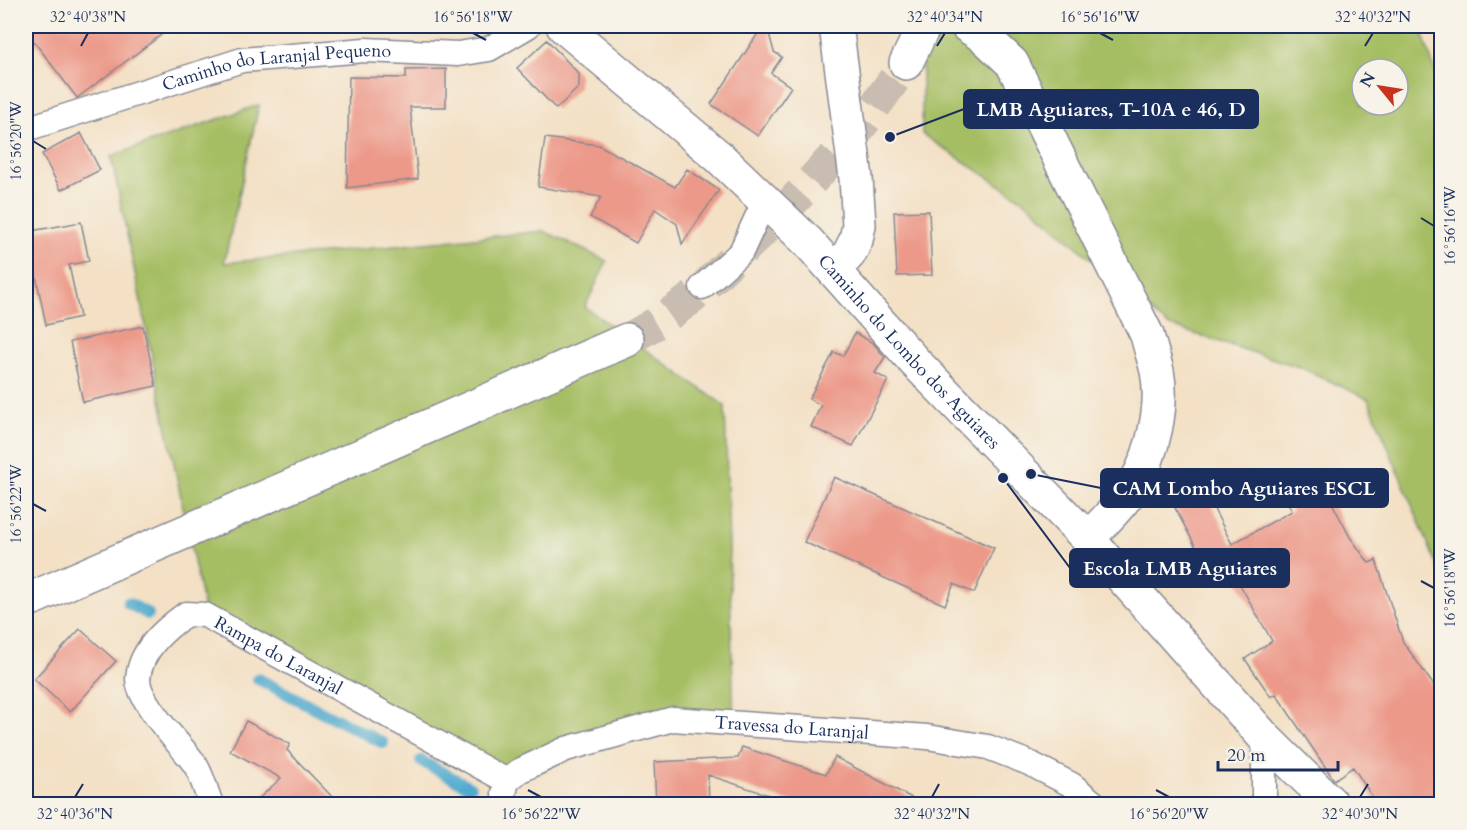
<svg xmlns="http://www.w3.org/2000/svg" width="1467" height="830" font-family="Cardo,serif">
	<rect width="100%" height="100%" fill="#f7f3e8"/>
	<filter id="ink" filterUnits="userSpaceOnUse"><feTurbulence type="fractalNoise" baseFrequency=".0167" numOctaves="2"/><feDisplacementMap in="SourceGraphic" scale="12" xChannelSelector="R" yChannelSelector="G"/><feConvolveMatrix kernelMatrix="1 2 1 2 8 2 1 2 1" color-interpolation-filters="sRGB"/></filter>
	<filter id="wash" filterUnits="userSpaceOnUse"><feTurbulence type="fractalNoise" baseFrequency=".008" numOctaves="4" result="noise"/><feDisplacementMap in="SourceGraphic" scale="24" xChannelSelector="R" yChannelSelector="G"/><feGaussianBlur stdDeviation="1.35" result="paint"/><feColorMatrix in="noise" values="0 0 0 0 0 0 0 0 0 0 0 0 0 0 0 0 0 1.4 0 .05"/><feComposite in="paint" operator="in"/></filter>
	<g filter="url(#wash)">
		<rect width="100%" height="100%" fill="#f3e0c5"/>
		<path fill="#a6be63" stroke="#607660" stroke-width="1.5" fill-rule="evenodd" d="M 922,26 L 1420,26 L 1439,83 L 1442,85 L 1441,575 L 1368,399 L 1302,368 L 1167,325 L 1023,200 L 922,134 ZM 1362,69 L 1398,69 L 1398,105 L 1362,105 Z
			M 259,105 L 224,263 L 544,231 L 607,261 L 585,307 L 725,406 L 734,725 L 673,719 L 507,781 L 205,615 L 111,156 Z"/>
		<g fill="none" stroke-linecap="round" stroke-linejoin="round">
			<path stroke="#51aace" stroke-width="12" d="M 128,603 L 148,614
				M 258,679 L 383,743
				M 421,761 L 470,787"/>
		</g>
		<g id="blocks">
			<path fill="#ec9989" d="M 26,26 L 173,26 L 77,98 L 26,31 Z
				M 763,26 L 767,26 L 774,52 L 782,57 L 771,73 L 791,87 L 758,136 L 711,104 Z
				M 547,40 L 579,74 L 579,87 L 556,109 L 517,68 Z
				M 446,69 L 446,107 L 410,107 L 418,179 L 347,188 L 349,77 L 406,78 L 406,70 Z
				M 81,133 L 100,170 L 61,190 L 42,154 Z
				M 545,138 L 599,145 L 675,187 L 687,169 L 719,190 L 682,244 L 677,224 L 655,209 L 636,243 L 590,217 L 601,197 L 538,187 Z
				M 929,211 L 932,275 L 897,276 L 894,212 Z
				M 81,222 L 89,261 L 69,265 L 80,317 L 46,325 L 35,271 L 30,272 L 26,246 L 26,232 Z
				M 143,326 L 156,386 L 83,402 L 70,342 Z
				M 855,333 L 873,343 L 885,357 L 875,373 L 888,380 L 853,446 L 811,427 L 821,405 L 809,399 L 834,352 L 843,356 Z
				M 834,477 L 994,548 L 974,593 L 954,584 L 945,605 L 804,542 Z
				M 1321,482 L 1350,537 L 1369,563 L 1376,560 L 1403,642 L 1442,697 L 1442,804 L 1377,804 L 1353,767 L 1334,780 L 1276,694 L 1271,697 L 1245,659 L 1272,641 L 1231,569 L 1213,579 L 1175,508 L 1205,492 L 1232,544 L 1292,511 L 1287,501 Z
				M 80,629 L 116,661 L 70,712 L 34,679 Z
				M 246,721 L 290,744 L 287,750 L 339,804 L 253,804 L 281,778 L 230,751 Z
				M 742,747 L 826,774 L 835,757 L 923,804 L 796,804 L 708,775 L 709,804 L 656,804 L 654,762 L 738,758 Z"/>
		</g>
	</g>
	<g filter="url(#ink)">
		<use href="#blocks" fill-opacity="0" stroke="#878892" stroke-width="1.5"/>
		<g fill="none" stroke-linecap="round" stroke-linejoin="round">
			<path stroke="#c8bdb0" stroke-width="33" stroke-dasharray="33 16" stroke-linecap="butt" d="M 627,340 L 658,322 L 692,298 L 785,210 L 858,130 L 906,63"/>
			<g stroke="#878892" stroke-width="27">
				<g id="lane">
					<path id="s1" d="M 26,129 L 242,60 L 365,50 L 458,54 L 489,49 L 528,26"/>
					<path d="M 702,287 L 741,252 L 765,200"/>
					<path d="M 1264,737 L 1264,804"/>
					<path id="s2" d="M 211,804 C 206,792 203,778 196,766 C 189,755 178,744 170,734 C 160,722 138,695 138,679 C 140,650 165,629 186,614 L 205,615 L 507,781"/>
					<path id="s3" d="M 505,804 L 504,793 L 507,781 L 519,771 L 566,749 L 673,719 L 927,737 L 988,747 L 1029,763 L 1072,785 L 1095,804"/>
				</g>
			</g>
			<g stroke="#878892" stroke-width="36">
				<g id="street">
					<path id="s4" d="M 563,26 L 719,157 L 808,242 L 915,362 L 1088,539 L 1264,737 L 1332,804"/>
					<path d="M 834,270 L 849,254 L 856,240 L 859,225 L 856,178 L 836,26"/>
				</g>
			</g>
			<g stroke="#878892" stroke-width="36">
				<path id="secondary" d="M 967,26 L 984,37 L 1012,63 L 1147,335 C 1150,347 1154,359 1157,371 C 1164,406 1153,452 1136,482 C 1124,503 1104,521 1088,539
					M 906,63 L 924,26
					M 26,601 L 627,340"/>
			</g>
			<use href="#lane" stroke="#fff" stroke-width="24"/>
			<use href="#street" stroke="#fff" stroke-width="33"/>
			<use href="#secondary" stroke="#fff" stroke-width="33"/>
		</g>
	</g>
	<path fill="none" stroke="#1b2f5e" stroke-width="2" d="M 473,33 L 486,40M 1100,33 L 1113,40M 81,46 L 88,33M 937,46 L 945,33M 1365,46 L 1373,33M 33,141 L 46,149M 1421,218 L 1434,226M 33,504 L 46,511M 1421,581 L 1434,588M 528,790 L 541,797M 1156,790 L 1169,797M 75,797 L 83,784M 932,797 L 939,784M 1360,797 L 1368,784"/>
	<g text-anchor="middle" stroke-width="5" stroke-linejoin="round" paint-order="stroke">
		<g font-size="18" fill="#1b2f5e" stroke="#f7f3e8">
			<text dy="6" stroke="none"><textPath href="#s1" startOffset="260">Caminho do Laranjal Pequeno</textPath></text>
			<text dy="6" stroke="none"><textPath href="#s4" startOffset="476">Caminho do Lombo dos Aguiares</textPath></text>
			<text dy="6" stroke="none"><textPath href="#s2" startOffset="333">Rampa do Laranjal</textPath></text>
			<text dy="6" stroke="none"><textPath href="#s3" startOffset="321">Travessa do Laranjal</textPath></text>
		</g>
	</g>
	<path fill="none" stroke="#1b2f5e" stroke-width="2" d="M890 137L964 109M1031 474L1101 488M1003 478L1070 568"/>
	<g fill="#1b2f5e" stroke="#f7f3e8" stroke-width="2">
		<circle cx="890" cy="137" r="6"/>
		<circle cx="1031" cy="474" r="6"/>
		<circle cx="1003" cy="478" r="6"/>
	</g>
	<g fill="#1b2f5e" stroke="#1b2f5e" stroke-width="2">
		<rect x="964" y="90" width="294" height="38" rx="6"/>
		<rect x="1101" y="469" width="287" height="38" rx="6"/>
		<rect x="1070" y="549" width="219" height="38" rx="6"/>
	</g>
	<g font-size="20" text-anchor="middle" font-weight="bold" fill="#fff">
		<text x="1111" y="116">LMB Aguiares, T-10A e 46, D</text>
		<text x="1244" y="495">CAM Lombo Aguiares ESCL</text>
		<text x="1180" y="575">Escola LMB Aguiares</text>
	</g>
	<rect width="1467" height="830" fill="none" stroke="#f7f3e8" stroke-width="66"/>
	<g transform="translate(1380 87) rotate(300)"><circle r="28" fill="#f7f3e8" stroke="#9fa5b1" stroke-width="1.5"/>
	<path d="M0-4.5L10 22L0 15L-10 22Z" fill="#c8321e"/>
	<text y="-9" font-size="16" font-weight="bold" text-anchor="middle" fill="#1b2f5e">N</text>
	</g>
	<path d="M1218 761v9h120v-9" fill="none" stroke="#1b2f5e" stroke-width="3"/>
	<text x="1227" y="761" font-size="18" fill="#1b2f5e" stroke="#f7f3e8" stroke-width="4.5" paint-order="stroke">20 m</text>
	<rect x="33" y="33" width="1401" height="764" fill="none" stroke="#1b2f5e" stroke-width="2"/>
	<g font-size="15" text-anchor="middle" fill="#1b2f5e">
		<text x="88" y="22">32°40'38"N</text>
		<text x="473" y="22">16°56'18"W</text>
		<text x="945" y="22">32°40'34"N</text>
		<text x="1100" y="22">16°56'16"W</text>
		<text x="1373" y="22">32°40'32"N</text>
		<text transform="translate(16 141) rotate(-90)" y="5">16°56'20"W</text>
		<text transform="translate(1450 226) rotate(-90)" y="5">16°56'16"W</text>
		<text transform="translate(16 504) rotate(-90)" y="5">16°56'22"W</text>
		<text transform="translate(1450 588) rotate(-90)" y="5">16°56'18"W</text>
		<text x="75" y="819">32°40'36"N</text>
		<text x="541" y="819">16°56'22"W</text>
		<text x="932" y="819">32°40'32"N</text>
		<text x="1169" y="819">16°56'20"W</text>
		<text x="1360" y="819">32°40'30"N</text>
	</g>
</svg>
